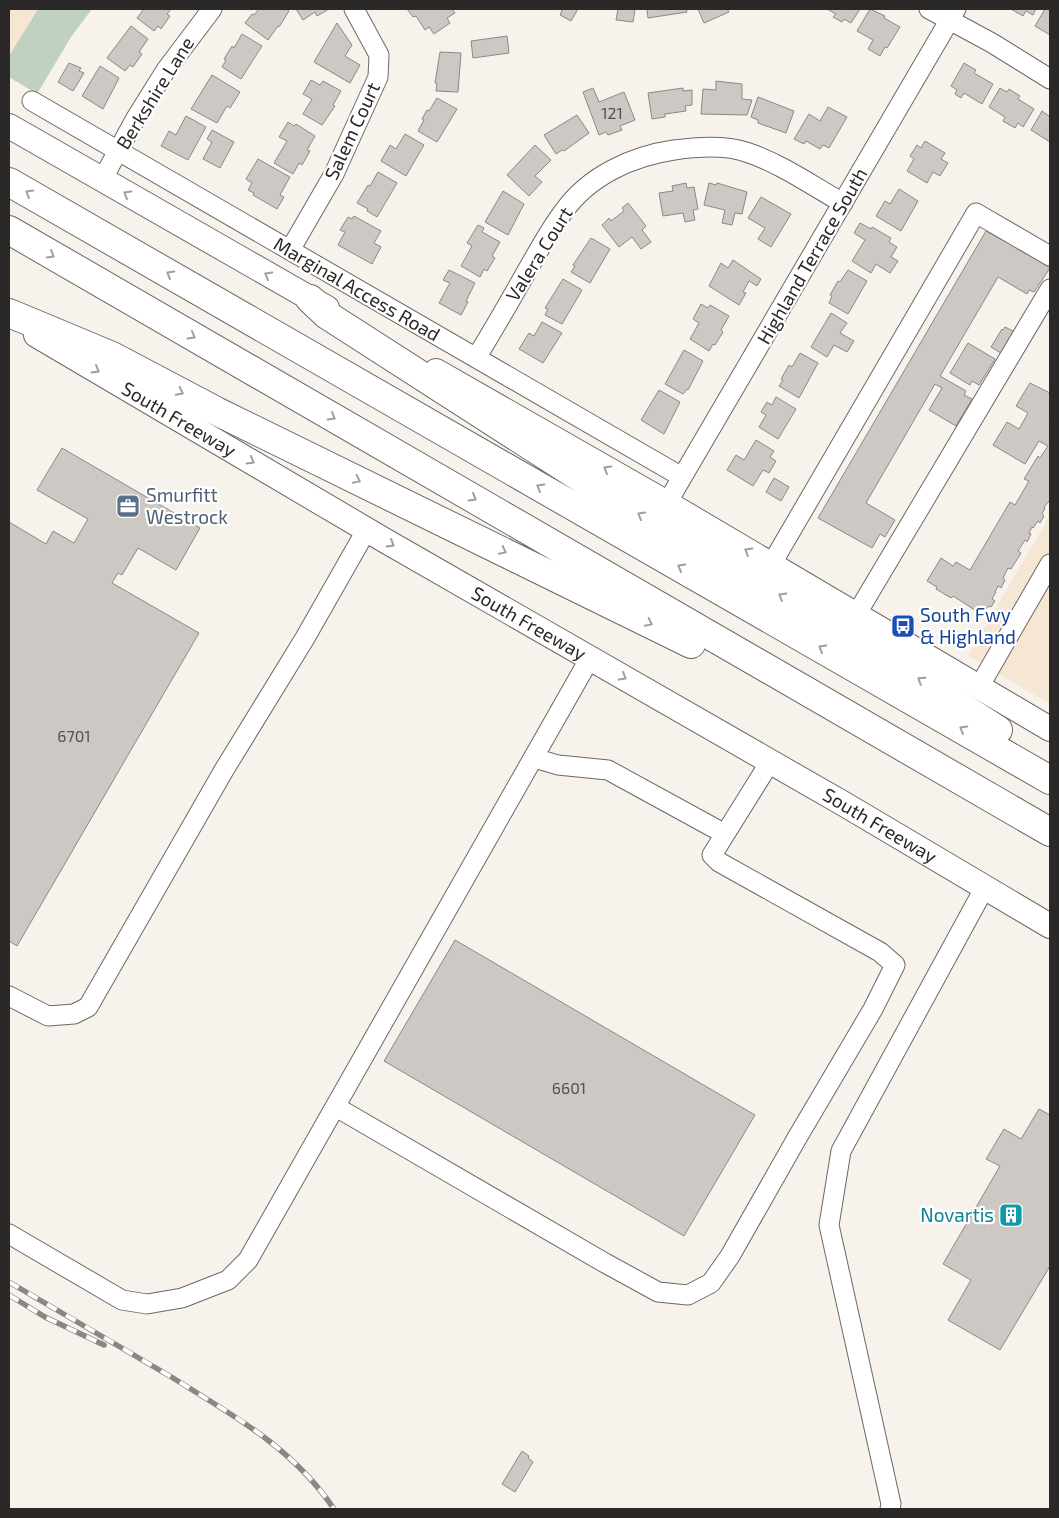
<svg xmlns="http://www.w3.org/2000/svg" width="1059" height="1518" font-family="'Exo 2',sans-serif">
	<rect width="100%" height="100%" fill="#f8f2ed"/>
	<path fill="#f5e7d4" d="M 9,9 L 38,9 L 9,56 Z
		M 1050,515 L 1050,704 L 968,656 Z"/>
	<path fill="#c0d1c2" d="M 38,9 L 92,9 L 71,37 L 37,94 L 9,77 L 9,56 Z"/>
	<path fill="#cec8c4" stroke="#8e8784" d="M 144,9 L 171,9 L 167,14 L 170,16 L 161,29 L 158,26 L 154,31 L 137,18 Z
		M 259,9 L 286,9 L 289,11 L 279,27 L 278,26 L 268,40 L 245,23 L 252,14 L 254,15 Z
		M 296,9 L 329,9 L 317,16 L 315,12 L 303,20 Z
		M 407,9 L 452,9 L 455,13 L 447,18 L 450,23 L 434,34 L 429,27 L 425,30 L 416,16 L 413,17 Z
		M 559,9 L 578,9 L 571,21 L 560,15 L 562,10 Z
		M 612,9 L 635,9 L 633,22 L 616,20 L 618,9 Z
		M 647,9 L 686,9 L 687,12 L 648,18 Z
		M 698,9 L 727,9 L 729,12 L 704,23 Z
		M 827,9 L 860,9 L 851,23 L 844,19 L 842,22 L 833,17 L 836,14 Z
		M 870,9 L 885,16 L 884,18 L 900,27 L 887,48 L 885,47 L 880,56 L 868,49 L 873,40 L 857,31 Z
		M 1011,9 L 1036,9 L 1033,15 L 1026,11 L 1023,16 Z
		M 1045,9 L 1050,9 L 1050,35 L 1035,26 Z
		M 337,23 L 352,45 L 345,56 L 360,65 L 350,83 L 314,62 Z
		M 131,26 L 148,39 L 139,52 L 142,54 L 133,67 L 130,65 L 125,71 L 107,58 Z
		M 242,34 L 262,46 L 241,79 L 222,67 L 226,60 L 224,59 L 232,46 L 234,48 Z
		M 507,36 L 509,53 L 473,58 L 471,41 Z
		M 440,52 L 461,53 L 458,92 L 436,91 L 437,83 L 435,83 Z
		M 69,63 L 81,68 L 79,71 L 84,73 L 73,91 L 58,82 Z
		M 964,63 L 976,70 L 974,73 L 993,84 L 982,104 L 964,93 L 961,98 L 955,94 L 957,90 L 951,86 Z
		M 100,66 L 119,78 L 103,109 L 82,96 Z
		M 212,75 L 240,92 L 230,108 L 227,106 L 217,123 L 191,109 Z
		M 311,80 L 320,85 L 323,81 L 341,91 L 333,105 L 335,106 L 322,125 L 303,114 L 312,99 L 303,94 Z
		M 716,81 L 742,84 L 742,99 L 752,100 L 747,115 L 701,114 L 703,89 L 716,90 Z
		M 593,88 L 599,102 L 624,92 L 635,120 L 620,126 L 622,130 L 608,135 L 606,132 L 599,135 L 583,92 Z
		M 683,88 L 683,91 L 692,90 L 692,105 L 685,106 L 686,111 L 665,114 L 665,117 L 652,119 L 648,93 Z
		M 1000,88 L 1007,92 L 1009,89 L 1020,96 L 1018,99 L 1034,109 L 1023,127 L 1018,123 L 1015,128 L 1003,121 L 1005,117 L 989,107 Z
		M 758,97 L 794,111 L 786,133 L 758,123 L 758,120 L 751,117 Z
		M 437,98 L 457,109 L 437,142 L 418,131 L 424,120 L 422,119 L 427,110 L 429,111 Z
		M 828,107 L 847,117 L 829,148 L 823,145 L 820,149 L 806,141 L 804,144 L 794,139 L 809,114 L 820,121 Z
		M 1042,111 L 1049,116 L 1050,114 L 1050,142 L 1031,130 Z
		M 577,115 L 589,133 L 564,151 L 562,150 L 556,154 L 544,135 Z
		M 186,116 L 206,127 L 188,160 L 161,146 L 169,131 L 176,135 Z
		M 288,122 L 294,126 L 296,124 L 315,136 L 307,150 L 310,151 L 302,165 L 299,163 L 293,174 L 274,163 L 287,141 L 279,137 Z
		M 212,130 L 234,142 L 220,168 L 203,159 L 212,142 L 207,139 Z
		M 405,134 L 424,145 L 406,176 L 381,161 L 390,145 L 396,149 Z
		M 925,141 L 945,153 L 941,159 L 948,163 L 940,176 L 933,172 L 927,183 L 907,171 L 914,159 L 910,156 L 917,145 L 921,148 Z
		M 535,145 L 551,160 L 535,176 L 542,182 L 529,196 L 507,175 Z
		M 258,159 L 290,177 L 280,195 L 284,197 L 277,209 L 253,195 L 254,193 L 248,190 L 252,183 L 246,179 Z
		M 378,172 L 397,183 L 377,217 L 367,211 L 368,209 L 357,203 L 368,185 L 370,186 Z
		M 686,183 L 687,188 L 694,187 L 698,209 L 693,210 L 695,220 L 685,222 L 683,213 L 663,216 L 659,193 L 673,191 L 672,186 Z
		M 709,183 L 716,185 L 717,183 L 747,192 L 742,214 L 735,213 L 732,225 L 722,223 L 725,210 L 704,205 Z
		M 899,189 L 918,201 L 901,231 L 876,216 L 885,201 L 890,204 Z
		M 503,191 L 524,204 L 508,235 L 485,222 Z
		M 761,197 L 791,214 L 771,247 L 758,239 L 765,228 L 748,218 Z
		M 628,203 L 646,226 L 642,230 L 651,242 L 641,249 L 632,237 L 619,247 L 602,225 L 609,218 L 611,221 L 624,211 L 622,208 Z
		M 354,216 L 381,231 L 374,243 L 381,247 L 372,264 L 338,245 L 345,232 L 340,230 L 348,217 L 352,219 Z
		M 860,223 L 871,229 L 872,227 L 891,238 L 889,242 L 897,247 L 891,257 L 898,261 L 890,273 L 876,264 L 871,273 L 852,261 L 865,240 L 854,233 Z
		M 478,225 L 484,228 L 482,232 L 500,242 L 492,256 L 495,258 L 487,271 L 484,269 L 480,277 L 461,266 L 472,246 L 467,243 Z
		M 986,231 L 1006,242 L 1007,241 L 1050,268 L 1034,292 L 1029,290 L 1027,294 L 998,277 L 940,376 L 966,391 L 964,395 L 972,399 L 956,426 L 929,410 L 942,388 L 935,384 L 866,503 L 895,520 L 885,537 L 880,534 L 872,548 L 818,518 Z
		M 591,238 L 610,249 L 590,283 L 571,272 L 575,266 L 573,265 Z
		M 733,260 L 761,279 L 757,286 L 749,281 L 743,292 L 746,293 L 739,305 L 709,286 L 721,263 L 728,268 Z
		M 449,270 L 475,283 L 466,301 L 468,302 L 461,315 L 439,303 L 450,283 L 443,280 Z
		M 848,270 L 867,281 L 848,314 L 829,303 L 832,296 L 830,295 L 838,281 L 840,282 Z
		M 563,279 L 582,290 L 562,324 L 545,315 L 548,309 L 545,308 Z
		M 701,304 L 708,308 L 710,305 L 729,316 L 721,330 L 723,332 L 715,345 L 713,344 L 709,351 L 690,339 L 699,323 L 693,319 Z
		M 831,313 L 847,323 L 840,333 L 854,341 L 847,352 L 834,345 L 827,357 L 811,347 Z
		M 542,322 L 562,333 L 543,363 L 519,349 L 529,333 L 534,336 Z
		M 1005,327 L 1015,332 L 1004,355 L 991,347 L 1002,329 L 1003,330 Z
		M 968,343 L 995,359 L 979,385 L 972,381 L 970,385 L 950,373 Z
		M 684,350 L 703,361 L 688,390 L 687,389 L 683,394 L 665,384 Z
		M 800,353 L 818,363 L 799,398 L 779,386 L 783,380 L 781,379 L 789,365 L 792,367 Z
		M 1030,383 L 1050,393 L 1050,420 L 1049,423 L 1050,424 L 1050,500 L 1044,507 L 1045,508 L 1042,514 L 1044,516 L 1040,523 L 1038,521 L 1033,528 L 1032,527 L 1029,533 L 1031,534 L 1027,542 L 1025,540 L 1018,551 L 1021,553 L 1011,569 L 1008,568 L 1003,578 L 1005,580 L 1001,588 L 998,586 L 995,592 L 996,592 L 992,599 L 995,601 L 991,607 L 989,606 L 981,614 L 953,596 L 951,598 L 936,589 L 937,587 L 927,581 L 941,558 L 953,566 L 956,562 L 970,570 L 1010,502 L 1015,505 L 1029,481 L 1024,479 L 1038,456 L 1040,458 L 1048,446 L 1039,441 L 1025,464 L 993,445 L 1007,422 L 1019,429 L 1028,413 L 1016,406 Z
		M 659,390 L 680,402 L 664,434 L 641,420 Z
		M 776,397 L 796,409 L 778,439 L 759,427 L 766,415 L 761,412 L 767,402 L 772,405 Z
		M 756,440 L 774,451 L 770,457 L 776,461 L 769,473 L 763,470 L 753,486 L 727,470 L 736,455 L 744,460 Z
		M 62,448 L 200,528 L 176,570 L 138,548 L 122,575 L 118,573 L 112,583 L 199,633 L 17,946 L 9,941 L 9,522 L 46,544 L 53,531 L 74,543 L 88,519 L 37,490 Z
		M 774,478 L 789,487 L 781,501 L 766,492 Z
		M 455,940 L 755,1115 L 684,1236 L 384,1061 Z
		M 1039,1109 L 1050,1115 L 1050,1266 L 1000,1350 L 948,1320 L 971,1280 L 943,1264 L 1000,1166 L 986,1159 L 1004,1129 L 1021,1139 Z
		M 522,1451 L 529,1456 L 528,1458 L 533,1462 L 515,1492 L 502,1484 Z"/>
	<g fill="none" stroke-linecap="round" stroke-linejoin="round">
		<g stroke="#6d6864" stroke-width="21">
			<path id="minor" d="M 929,9 L 992,43 L 1050,79
				M 32,101 L 682,477
				M 102,180 L 136,118 L 166,70 L 212,9
				M 290,250 L 334,174 L 378,77 L 379,55 L 354,9
				M 476,358 C 494,329 511,299 528,269 C 539,250 550,229 564,211 C 589,176 632,156 674,150 C 695,147 725,145 746,152 C 780,163 811,185 843,203
				M 667,503 L 956,9
				M 771,565 L 976,213 L 1050,256
				M 856,615 L 1050,289
				M 979,687 L 1050,564
				M 534,758 L 558,765 L 608,770 L 725,834
				M 9,996 L 48,1016 L 74,1014 L 88,1007 L 224,770 L 305,638 L 367,529
				M 336,1107 L 605,1263 L 658,1292 L 688,1295 L 711,1283 L 730,1256 L 797,1138 L 873,1009 L 895,965 L 880,952 L 719,862 L 712,855 L 770,762
				M 9,1234 L 122,1300 L 147,1304 L 182,1298 L 228,1280 L 248,1260 L 590,658
				M 890,1509 L 891,1504 L 829,1225 L 841,1151 L 985,887"/>
		</g>
		<g stroke="#6d6864" stroke-width="26">
			<g id="major">
				<path d="M 9,126 L 327,308"/>
				<path id="s1" d="M 36,335 L 384,540 L 844,804 L 1050,926"/>
				<path d="M 436,371 L 667,503 L 1050,729"/>
			</g>
		</g>
		<g stroke="#6d6864" stroke-width="30">
			<path id="highway" d="M 9,182 L 1050,780
				M 9,230 L 1050,832
				M 310,299 L 327,315 L 615,500 L 854,637 L 998,730
				M 9,313 L 112,356 L 216,411 L 691,644"/>
		</g>
		<use href="#minor" stroke="#fff" stroke-width="19"/>
		<use href="#major" stroke="#fff" stroke-width="24"/>
		<use href="#highway" stroke="#fff" stroke-width="28"/>
		<g stroke="#8b8884" stroke-width="5.5">
			<path id="rail" d="M 9,1282 C 64,1314 119,1346 173,1378 C 234,1416 293,1448 334,1509
				M 9,1295 L 45,1317 L 104,1345"/>
		</g>
		<use href="#rail" stroke="#fff" stroke-width="4" stroke-dasharray="11" stroke-linecap="butt"/>
	</g>
	<defs><path id="oneway-chevron" d="M-2-3.5L2.5 0L-2 3.5" fill="none" stroke-width="1.6" stroke-linecap="round" stroke-linejoin="round" transform="scale(1.25)"/></defs>
	<g stroke="#a09f9e">
		<use href="#oneway-chevron" transform="translate(29 193) rotate(-150)"/>
		<use href="#oneway-chevron" transform="translate(127 194) rotate(-150)"/>
		<use href="#oneway-chevron" transform="translate(51 255) rotate(30)"/>
		<use href="#oneway-chevron" transform="translate(170 274) rotate(-150)"/>
		<use href="#oneway-chevron" transform="translate(268 275) rotate(-150)"/>
		<use href="#oneway-chevron" transform="translate(192 336) rotate(30)"/>
		<use href="#oneway-chevron" transform="translate(96 370) rotate(30)"/>
		<use href="#oneway-chevron" transform="translate(180 392) rotate(27)"/>
		<use href="#oneway-chevron" transform="translate(332 417) rotate(30)"/>
		<use href="#oneway-chevron" transform="translate(251 461) rotate(30)"/>
		<use href="#oneway-chevron" transform="translate(607 469) rotate(-150)"/>
		<use href="#oneway-chevron" transform="translate(357 480) rotate(26)"/>
		<use href="#oneway-chevron" transform="translate(540 487) rotate(-150)"/>
		<use href="#oneway-chevron" transform="translate(473 498) rotate(30)"/>
		<use href="#oneway-chevron" transform="translate(641 515) rotate(-150)"/>
		<use href="#oneway-chevron" transform="translate(391 544) rotate(30)"/>
		<use href="#oneway-chevron" transform="translate(503 551) rotate(26)"/>
		<use href="#oneway-chevron" transform="translate(748 551) rotate(-149)"/>
		<use href="#oneway-chevron" transform="translate(681 567) rotate(-150)"/>
		<use href="#oneway-chevron" transform="translate(782 596) rotate(-150)"/>
		<use href="#oneway-chevron" transform="translate(649 623) rotate(26)"/>
		<use href="#oneway-chevron" transform="translate(822 648) rotate(-150)"/>
		<use href="#oneway-chevron" transform="translate(623 677) rotate(30)"/>
		<use href="#oneway-chevron" transform="translate(921 680) rotate(-147)"/>
		<use href="#oneway-chevron" transform="translate(963 729) rotate(-150)"/>
	</g>
	<defs>
		<g id="office-square" transform="scale(1.25)"><rect x="-9" y="-9" width="18" height="18" rx="4" fill="#5c6f8a" stroke="#fff"/><path d="M-6-3h4V-5.5h4V-3h4V5H-6ZM-1-4.5V-3h2v-1.5ZM-6 0V1H6V0Z" fill="#fff"/></g>
		<g id="bus-square" transform="scale(1.25)"><rect x="-9" y="-9" width="18" height="18" rx="4" fill="#1a4fb4" stroke="#fff"/><path d="M-5-6H5V4H4V6H2V4H-2V6H-4V4H-5ZM-3.5-4V0h7V-4ZM-3.5 1.2v1.5H-2V1.2ZM2 1.2v1.5H3.5V1.2Z" fill="#fff"/></g>
		<g id="building-square" transform="scale(1.25)"><rect x="-9" y="-9" width="18" height="18" rx="4" fill="#0f9aa8" stroke="#fff"/><path d="M-4-6H4V6H1V3H-1V6H-4ZM-2.5-4.3h1.7v1.8h-1.7ZM.8-4.3h1.7v1.8H.8ZM-2.5-1h1.7V.8h-1.7ZM.8-1h1.7V.8H.8Z" fill="#fff"/></g>
	</defs>
	<g fill-rule="evenodd">
		<use href="#office-square" x="128" y="506"/>
		<use href="#bus-square" x="903" y="626"/>
		<use href="#building-square" x="1011" y="1215"/>
	</g>
	<g text-anchor="middle" stroke-width="4.5" stroke-linejoin="round" paint-order="stroke">
		<g font-size="16" fill="#54514e">
			<text x="612" y="119">121</text>
			<text x="74" y="742">6701</text>
			<text x="569" y="1094">6601</text>
		</g>
		<g font-size="19" fill="#2b2927" stroke="#fff">
			<text transform="translate(155 93) rotate(-58)" y="7">Berkshire Lane</text>
			<text transform="translate(352 131) rotate(-65)" y="7">Salem Court</text>
			<text transform="translate(539 254) rotate(-58)" y="7">Valera Court</text>
			<text transform="translate(812 256) rotate(-60)" y="7">Highland Terrace South</text>
			<text transform="translate(357 289) rotate(30)" y="7">Marginal Access Road</text>
			<text dy="7" stroke="none"><textPath href="#s1" startOffset="166">South Freeway</textPath></text>
			<text dy="7" stroke="none"><textPath href="#s1" startOffset="571">South Freeway</textPath></text>
			<text dy="7" stroke="none"><textPath href="#s1" startOffset="976">South Freeway</textPath></text>
		</g>
		<g font-size="19" fill="#4e5e75" stroke="#fff" text-anchor="start">
			<text x="146" y="502">Smurfitt<tspan x="146" dy="22">Westrock</tspan></text>
		</g>
		<g font-size="19" fill="#164399" stroke="#fff" text-anchor="start">
			<text x="920" y="622">South Fwy<tspan x="920" dy="22">&amp; Highland</tspan></text>
		</g>
		<g font-size="19" fill="#0d838f" stroke="#fff" text-anchor="end">
			<text x="994" y="1222">Novartis</text>
		</g>
	</g>
	<rect width="1059" height="1518" fill="none" stroke="#2b2927" stroke-width="20"/>
</svg>
